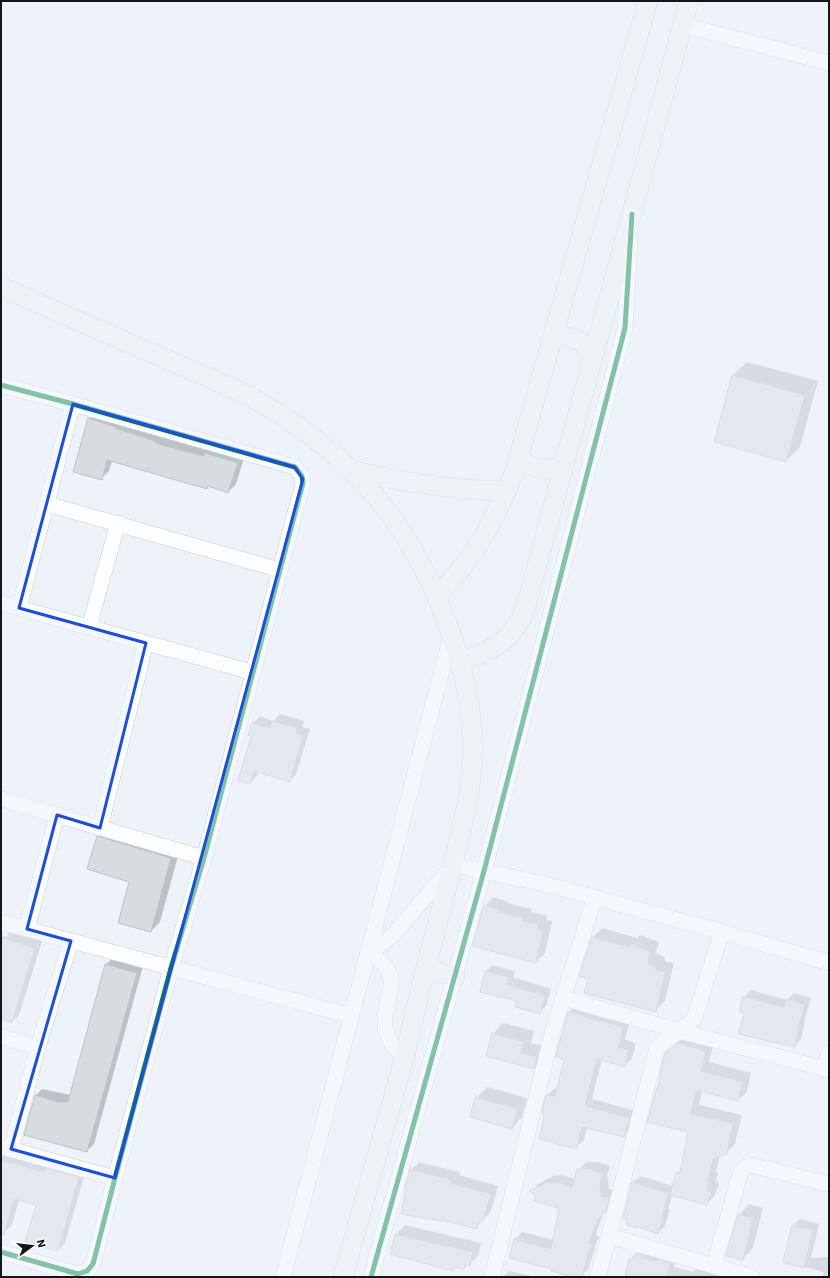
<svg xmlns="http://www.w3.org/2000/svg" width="830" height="1278" font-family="'Work Sans',sans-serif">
	<rect width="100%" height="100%" fill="#edf3f9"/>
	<path fill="#0003" d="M 747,362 L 818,381 L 800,447 L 786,461 L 733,375 Z
		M 97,411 L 245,455 L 236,484 L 228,492 L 209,486 L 207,488 L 112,461 L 109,471 L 101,479 L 89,419 Z
		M 280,714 L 304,721 L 302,727 L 310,729 L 296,774 L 290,781 L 258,772 L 257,776 L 250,783 L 253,723 L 260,716 L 273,721 Z
		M 107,828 L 180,849 L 160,922 L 151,931 L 130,881 L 98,837 Z
		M 494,897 L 508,902 L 507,903 L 532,909 L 531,912 L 546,915 L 547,920 L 552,921 L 545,953 L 536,962 L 485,906 Z
		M 602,928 L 637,938 L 640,935 L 659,942 L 656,953 L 664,957 L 665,961 L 674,963 L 665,1001 L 655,1010 L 589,978 L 593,937 Z
		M 11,931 L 42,941 L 19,1015 L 12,1022 L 1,1018 L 1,935 L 6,937 Z
		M 113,958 L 143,966 L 94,1144 L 87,1151 L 36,1095 L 42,1089 L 71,1095 L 106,964 Z
		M 492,965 L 515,971 L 513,977 L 551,989 L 546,1006 L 539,1013 L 518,1000 L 486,972 Z
		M 751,990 L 787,1000 L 794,993 L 811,998 L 804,1021 L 805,1021 L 801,1039 L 794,1046 L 745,1012 L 744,997 Z
		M 577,1005 L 630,1020 L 625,1040 L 636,1043 L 632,1058 L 625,1065 L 602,1059 L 592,1099 L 636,1111 L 632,1129 L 624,1136 L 587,1127 L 584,1140 L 576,1148 L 546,1117 L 547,1095 L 555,1088 L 558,1088 L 565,1059 L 557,1055 L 569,1012 Z
		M 503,1023 L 534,1031 L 531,1043 L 547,1047 L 544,1057 L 534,1068 L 493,1034 Z
		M 687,1035 L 714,1042 L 709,1062 L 751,1073 L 747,1092 L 738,1100 L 702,1091 L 699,1105 L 742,1115 L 735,1144 L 726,1153 L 720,1155 L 716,1172 L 718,1173 L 716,1181 L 719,1184 L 715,1195 L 707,1204 L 672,1195 L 668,1209 L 670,1209 L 665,1226 L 658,1233 L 633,1182 L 640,1176 L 673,1186 L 677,1173 L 682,1168 L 689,1131 L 661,1077 L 666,1054 L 675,1045 Z
		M 487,1087 L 527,1098 L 522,1117 L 512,1128 L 476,1098 Z
		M 1,1150 L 86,1170 L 65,1243 L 58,1250 L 37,1205 L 19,1199 L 12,1225 L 4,1232 L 1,1231 Z
		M 419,1162 L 460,1172 L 459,1175 L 498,1186 L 491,1211 L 476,1228 L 411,1170 Z
		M 586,1162 L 598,1162 L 610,1166 L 607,1175 L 609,1189 L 616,1191 L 608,1210 L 603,1215 L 596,1234 L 599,1238 L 597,1241 L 589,1268 L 582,1276 L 515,1239 L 522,1232 L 554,1240 L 560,1208 L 537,1196 L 531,1191 L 538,1184 L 553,1176 L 562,1175 L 575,1179 L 578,1170 Z
		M 749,1204 L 763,1208 L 753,1248 L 742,1259 L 739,1215 Z
		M 800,1219 L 819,1224 L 811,1258 L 829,1257 L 829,1277 L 822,1277 L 824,1272 L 784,1262 L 793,1226 Z
		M 405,1225 L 481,1243 L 478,1256 L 469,1265 L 468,1265 L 464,1268 L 456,1266 L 453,1270 L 396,1234 Z
		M 646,1249 L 676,1256 L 674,1267 L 693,1272 L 699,1266 L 743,1277 L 626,1277 L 630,1259 L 637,1253 Z
		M 509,1271 L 532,1276 L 532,1277 L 503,1277 Z"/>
	<path fill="#d7dce1" stroke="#bec3c8" d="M 732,375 L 805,395 L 786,462 L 714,442 Z
		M 88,418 L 116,427 L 116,429 L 135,434 L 157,442 L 156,443 L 180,450 L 204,456 L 205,453 L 238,463 L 228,493 L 208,486 L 207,489 L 107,460 L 102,480 L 73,472 Z
		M 272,721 L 297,728 L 296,733 L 303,736 L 290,782 L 254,771 L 250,784 L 238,781 L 251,736 L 248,735 L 252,723 L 270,728 Z
		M 97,836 L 171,858 L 151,932 L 118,923 L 129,882 L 87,869 Z
		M 484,905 L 500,910 L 499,912 L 523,918 L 523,921 L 537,924 L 538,929 L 543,930 L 536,963 L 472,946 Z
		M 592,937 L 629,947 L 630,944 L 650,951 L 648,963 L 655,966 L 656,970 L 665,972 L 656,1012 L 584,993 L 588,979 L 579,976 Z
		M 3,938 L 35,948 L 12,1023 L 1,1019 L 1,946 Z
		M 105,964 L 137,973 L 87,1152 L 24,1135 L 35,1095 L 58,1102 L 68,1102 Z
		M 485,971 L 509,977 L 507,984 L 545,996 L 540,1014 L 515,1007 L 517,1001 L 480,992 Z
		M 743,996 L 784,1007 L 787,999 L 805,1005 L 798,1027 L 799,1028 L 794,1047 L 738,1034 L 744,1013 L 739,1012 Z
		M 568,1012 L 623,1027 L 618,1048 L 629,1050 L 625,1067 L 597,1059 L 585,1106 L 630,1118 L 624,1137 L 582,1127 L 576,1149 L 539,1139 L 544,1117 L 542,1111 L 546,1095 L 555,1096 L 564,1060 L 556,1056 Z
		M 492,1033 L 524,1042 L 521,1053 L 537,1057 L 534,1069 L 486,1056 Z
		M 678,1043 L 706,1051 L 701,1071 L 743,1082 L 738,1101 L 696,1090 L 691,1114 L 733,1123 L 727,1154 L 713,1159 L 708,1181 L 710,1181 L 707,1190 L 711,1192 L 707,1205 L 670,1195 L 676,1172 L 680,1173 L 688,1132 L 647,1122 L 660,1078 L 659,1077 L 665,1053 Z
		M 475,1097 L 518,1109 L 512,1129 L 470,1117 Z
		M 1,1160 L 45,1172 L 46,1168 L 79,1177 L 58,1251 L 25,1242 L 36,1205 L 14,1199 L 4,1235 L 1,1234 Z
		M 410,1169 L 452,1180 L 451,1183 L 491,1194 L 483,1220 L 478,1224 L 477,1229 L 442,1220 L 441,1221 L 401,1214 L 406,1189 L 405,1189 Z
		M 577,1169 L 590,1169 L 603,1174 L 600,1183 L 601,1196 L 609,1198 L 605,1213 L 603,1212 L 601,1219 L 598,1218 L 589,1242 L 592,1246 L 589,1250 L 582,1277 L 572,1277 L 551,1271 L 552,1269 L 509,1258 L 514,1239 L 551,1249 L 559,1208 L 534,1201 L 536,1196 L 529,1191 L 545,1183 L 554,1182 L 572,1187 Z
		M 632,1182 L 669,1193 L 662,1216 L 664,1216 L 658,1234 L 638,1227 L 638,1228 L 627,1225 L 626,1219 L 623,1218 Z
		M 738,1214 L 753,1218 L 743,1260 L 726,1256 Z
		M 792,1225 L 813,1230 L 804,1268 L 783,1262 Z
		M 395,1234 L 473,1252 L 470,1266 L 465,1265 L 464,1269 L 455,1267 L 453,1271 L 390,1254 Z
		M 640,1254 L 641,1258 L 656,1261 L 658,1259 L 670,1263 L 667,1277 L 625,1277 L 629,1259 Z"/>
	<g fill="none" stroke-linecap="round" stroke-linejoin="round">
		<g stroke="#c9ced3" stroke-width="16">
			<path id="minor" d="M 683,25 L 829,63
				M 1,385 L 73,404 L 295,467 L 302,476 L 303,483 L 204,858 L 171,968 L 115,1178 L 93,1264 L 87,1271 L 78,1274 L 1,1252
				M 47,504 L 280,570
				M 1,603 L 252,672
				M 19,608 L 73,404
				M 89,627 L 118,523
				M 1,799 L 204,858
				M 100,828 L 146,643
				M 1,922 L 351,1016
				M 27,929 L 57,815
				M 563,998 L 679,1031 L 829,1070
				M 1,1037 L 38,1047
				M 405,1056 C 380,1039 383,1021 389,996 C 390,990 392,983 391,977 C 387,966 378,958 369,952 L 379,946 L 394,934 L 453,865 L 545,884 L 722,932 L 829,963
				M 824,1069 L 829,1053
				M 2,1147 L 115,1178
				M 11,1149 L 38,1047 L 71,941
				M 609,1236 L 752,1277
				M 714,1266 L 740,1174 L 744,1168 L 750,1165 L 829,1184
				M 283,1277 L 451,636
				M 371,1277 L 484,871 L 625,328 L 630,240
				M 492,1277 L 553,1030 L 595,897
				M 598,1277 L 657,1048 L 679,1031 L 694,1019 L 722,932"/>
		</g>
		<g stroke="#c9cdcf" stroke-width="20">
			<path id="major" d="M 1,287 C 55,311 109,334 163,358 C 205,376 249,393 287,419 C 320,441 351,467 376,497 C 432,564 478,677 472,765 C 471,790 465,814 459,839 C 449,882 437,924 426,967 C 418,997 412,1028 404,1059 C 384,1132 363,1204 343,1277
				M 553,335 C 571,335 583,341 594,354
				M 518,459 C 533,469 547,472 564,466
				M 351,470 C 403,483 454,490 507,491
				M 436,596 C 475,559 495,520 515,470 L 648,1
				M 459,663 C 490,650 512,643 525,610 L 689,1
				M 426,968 L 455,977"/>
		</g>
		<use href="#minor" stroke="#fcfdfe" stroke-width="15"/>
		<use href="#major" stroke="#f0f3f6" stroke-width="19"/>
		<g stroke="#fff" stroke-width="8">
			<path id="cycleway" d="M 1,385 L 73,404 L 295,467 L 302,476 L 303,483 L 204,858 L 171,968 L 115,1178 L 93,1264 L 87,1271 L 78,1274 L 1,1252
				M 371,1277 L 484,871 L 625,328 L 632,214"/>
		</g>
		<use href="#cycleway" stroke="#00873e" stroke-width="5"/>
	</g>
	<path d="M0 0H830V1278H0ZM 73,404 L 295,467 L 303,479 L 115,1178 L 11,1149 L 71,941 L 27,929 L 57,815 L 100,828 L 146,643 L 19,608 Z" fill="#edf3f9" fill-opacity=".55" fill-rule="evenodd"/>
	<path fill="none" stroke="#1d4ed8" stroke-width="3" stroke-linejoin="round" d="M 73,404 L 295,467 L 303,479 L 115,1178 L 11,1149 L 71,941 L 27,929 L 57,815 L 100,828 L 146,643 L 19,608 Z"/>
	<rect width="830" height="1278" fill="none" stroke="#13171b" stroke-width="4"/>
	<g transform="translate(32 1246) rotate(75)" stroke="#ffffff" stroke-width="3" paint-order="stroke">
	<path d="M0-3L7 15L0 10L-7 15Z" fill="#13171b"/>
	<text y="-6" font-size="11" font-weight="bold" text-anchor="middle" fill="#13171b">N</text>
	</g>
</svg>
